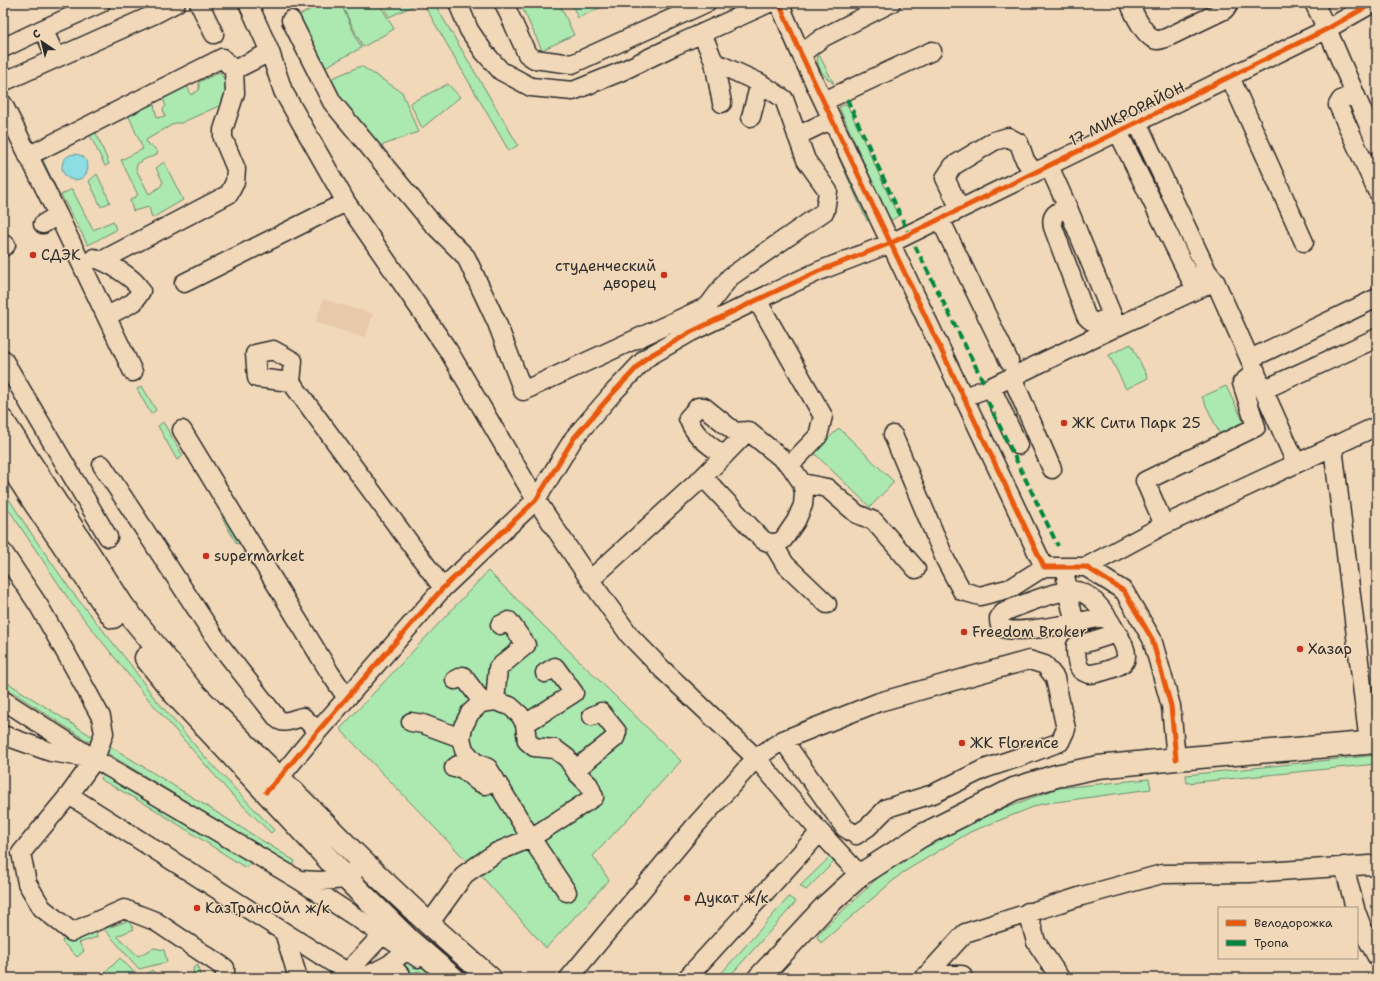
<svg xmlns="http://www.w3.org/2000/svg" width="1380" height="981" font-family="'Shantell Sans',sans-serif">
	<rect width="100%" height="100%" fill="#f1d8b9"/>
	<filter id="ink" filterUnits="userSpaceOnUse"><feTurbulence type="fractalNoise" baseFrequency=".025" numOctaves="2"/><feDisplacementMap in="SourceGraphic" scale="8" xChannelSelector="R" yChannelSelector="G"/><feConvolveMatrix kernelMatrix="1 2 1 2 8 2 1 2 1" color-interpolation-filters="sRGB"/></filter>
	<g filter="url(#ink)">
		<path fill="#e8caab" d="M 323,299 L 373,314 L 365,338 L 316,322 Z"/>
		<path fill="#abe9b1" stroke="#6b8a6e" d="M 322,3 L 379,3 L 394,29 L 363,47 L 341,4 L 361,48 L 323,68 L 298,16 Z
			M 382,3 L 414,3 L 415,5 L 389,17 Z
			M 423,3 L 434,3 L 518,145 L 509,151 Z
			M 520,3 L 559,3 L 574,35 L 542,50 Z
			M 571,3 L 610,3 L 578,18 Z
			M 653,3 L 692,3 C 679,8 665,11 653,3 Z
			M 818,53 L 834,84 C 824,76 815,67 818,53 Z
			M 361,66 L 402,92 L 418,132 L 378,147 L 337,98 L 330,79 Z
			M 220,72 L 230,90 L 226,99 L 221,105 L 181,123 L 175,123 L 146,140 L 148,145 L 152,146 L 158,152 L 155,156 L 147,158 L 137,164 L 136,169 L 149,194 L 160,187 L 163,182 L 156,168 L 164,162 L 183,200 L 152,218 L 149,207 L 133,211 L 130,200 L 138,195 L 121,160 L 143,149 L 127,112 L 153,100 L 157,118 L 165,116 L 163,109 L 166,106 L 161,94 L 186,83 L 191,95 L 199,90 L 199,82 Z
			M 448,84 L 460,97 L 422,128 L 410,103 Z
			M 847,104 L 898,216 L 890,221 L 839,107 Z
			M 94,128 L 109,164 L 105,166 L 90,135 L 43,160 L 57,190 L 54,192 L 36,156 Z
			M 833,133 L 873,218 L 867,221 L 828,134 Z
			M 97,174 L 110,202 L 101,207 L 89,181 Z
			M 72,189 L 93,230 L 113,221 L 116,230 L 88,245 L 61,195 Z
			M 1131,344 L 1148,378 L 1126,389 L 1109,355 Z
			M 142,386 L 156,410 L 151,414 L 137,389 Z
			M 1226,386 L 1246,427 L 1222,439 L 1202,397 Z
			M 163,422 L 183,456 L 177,460 L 158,426 Z
			M 839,428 L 894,482 L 870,507 L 814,453 Z
			M 3,490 L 33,536 L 72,592 L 130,664 L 152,695 L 205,757 L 274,830 L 271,833 L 230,793 L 143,693 L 72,604 L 3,501 Z
			M 227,514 L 243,541 L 237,544 L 222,518 Z
			M 488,571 L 681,761 L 593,856 L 609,880 L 546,948 L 485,880 L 340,729 Z
			M 3,680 L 93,737 L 89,742 L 3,686 Z
			M 105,743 L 295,861 L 293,866 L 102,750 Z
			M 1377,755 L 1377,764 L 1187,783 L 1186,775 Z
			M 106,773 L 251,862 L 246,868 L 154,809 L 100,779 Z
			M 1149,779 L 1151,789 L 1041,804 L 970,832 L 902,873 L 821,943 L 817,937 L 822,930 L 883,873 L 968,821 L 1059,788 Z
			M 830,857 L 834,862 L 806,890 L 800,886 Z
			M 789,897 L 796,902 L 728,978 L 717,978 Z
			M 128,921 L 134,929 L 117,936 L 138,956 L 154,948 L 164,950 L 167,962 L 139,969 L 104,929 Z
			M 96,930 L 97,937 L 79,943 L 84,951 L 77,957 L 62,942 L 63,939 Z
			M 120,958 L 140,978 L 100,978 Z
			M 412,959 L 436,978 L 429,978 L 419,971 L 408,974 L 402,966 L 406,962 Z
			M 198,965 L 200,978 L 194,978 L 193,968 Z
			M 152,970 L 159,978 L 148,978 L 145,975 Z"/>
		<path fill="#8cdde4" stroke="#65969a" d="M62 167a13 13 0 1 1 26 0a13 13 0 1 1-26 0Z"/>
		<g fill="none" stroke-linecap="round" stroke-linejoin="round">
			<g stroke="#2b2b2b" stroke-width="21">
				<path id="minor" d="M 199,3 L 214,34
					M 248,3 L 270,52 L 283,91 L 346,202 L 448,350 L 536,500 L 590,580 L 630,636 L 663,670 L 756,758 L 820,832 L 860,875
					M 458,3 L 469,30 L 484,52 L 501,71 L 531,87 L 573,91 L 620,72 L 674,46 L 769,3
					M 504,3 L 527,54 L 534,59 L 572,64 L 706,3
					M 779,3 L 801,54 L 1044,567 L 1086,567 L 1124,591 L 1152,639 L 1171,706 L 1176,759
					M 1130,3 C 1133,13 1146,39 1157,40 C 1159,40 1163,39 1166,38 L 1224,10 L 1228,6 L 1228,3
					M 1314,3 L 1327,29 L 1377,145
					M 291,20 L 332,102 L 432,223 L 466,257 L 497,323 L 523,391 L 708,306 L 730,277 L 825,211 L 828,191 L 806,160 L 784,99 L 760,83
					M 43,29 L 101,3
					M 702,33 L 714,62 L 722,103
					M 3,48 L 43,29 L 56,57
					M 801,54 L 822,38 L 891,3
					M 714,62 L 760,83 L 751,117
					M 234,70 L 270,52
					M 1230,77 L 1304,242
					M 3,82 L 155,14 L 176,3
					M 1354,93 L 1341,100 L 1338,105 L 1377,191
					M 824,101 L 932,51
					M 3,104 L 58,215
					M 1137,122 L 1207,271 L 1215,281 L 1219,290 L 1296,463
					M 1118,132 L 1191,280 L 1207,271
					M 797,136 L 832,119
					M 28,156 L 222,58 L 234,70 L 235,93 L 223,130 L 223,138 L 236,169 L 235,182 L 229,194 L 103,260
					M 1049,166 L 1068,208 C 1057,211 1050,215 1053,227 L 1086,316 C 1095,327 1101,321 1112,315 L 1068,208
					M 960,209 L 945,178 L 953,166 L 994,141 L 1008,137 L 1019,143 L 1025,160 L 1034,173
					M 940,219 L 1009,361
					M 43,224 L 58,215 L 133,372
					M 3,247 L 6,245
					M 94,258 C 107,262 136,278 141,291 L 134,302 L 107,316
					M 184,283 L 346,202
					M 757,300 L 823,416 L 818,436 L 790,465
					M 3,359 L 108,537
					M 1250,359 L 1377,298
					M 1012,377 L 1052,469
					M 291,382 L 257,378 L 255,354 L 273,350 L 293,361 L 291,382 L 443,588
					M 991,387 L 1018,445
					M 1263,390 L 1377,338
					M 964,397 L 991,387 L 1095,337 L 1215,281
					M 182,430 L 330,673 L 347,698
					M 893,435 L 945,559 L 962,591 L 980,596 L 1011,588 L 1044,567
					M 1333,447 L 1369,743
					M 724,456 C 708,444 695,437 688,418 L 698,407 L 704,407 L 735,432 L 748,431 L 790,465 L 802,483 L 804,493 L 803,505 L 796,521 L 783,540 L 773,544
					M 102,465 L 220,645 L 277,718 C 284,726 294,718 303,717 L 318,731
					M 703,477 L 756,533 L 763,540 L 773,544 L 785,564 L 827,604
					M 802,483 L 827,488 L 857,514 L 874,521 L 916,569
					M 1164,525 L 1145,481 L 1256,427 L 1242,383 L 1256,371
					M 3,552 L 39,606 L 71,662 L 101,717 L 104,733 L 95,759 L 69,795 L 21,853 L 27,883 L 42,908 L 72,932 L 124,909 L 155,921 L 225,968 L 225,978
					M 1086,567 L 1164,525 L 1377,426
					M 590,580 L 703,477 L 748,431
					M 1066,580 L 1067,590 L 1075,623
					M 1107,616 C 1089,620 1017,636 1003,628 C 999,626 999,622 999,618 L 1003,613 L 1011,609 C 1027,603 1065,586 1081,592 C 1096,598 1107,616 1115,630 C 1120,637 1129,652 1125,661 C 1122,667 1096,674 1089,674 C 1087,674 1082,671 1081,670 C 1076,664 1076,653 1076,646 L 1117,633
					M 455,680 L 463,676 L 483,703
					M 3,700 L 88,755
					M 495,701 L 510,706 L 520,715 L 525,724 L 527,741 L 534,747 L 555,749 L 567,758 L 577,773 L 589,785 L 594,797 L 531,838 L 488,768 L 475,762 L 464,750 L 461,738 L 463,727 L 470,713 L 481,703 Z
					M 495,701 L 498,668 L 526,645 L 509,621 L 500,625
					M 411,722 L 423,724 L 461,738
					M 525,724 L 574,693 L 555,667 L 545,673
					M 3,735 L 51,752 L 95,759 L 299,880 L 418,958
					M 454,768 L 458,765 L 477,781 L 485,785 L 495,779
					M 575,770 L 615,738 L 617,732 L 601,712 L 592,716
					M 271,787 L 280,777 L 318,731 L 443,588 L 536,500 L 574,438 L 612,394 L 646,358 L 691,332 L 757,300 L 819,271 L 891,243 L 1327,29 L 1373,3
					M 69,795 L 347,972
					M 1344,866 L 1355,908
					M 299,880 L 320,881 L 347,879 L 363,862
					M 1028,912 L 1036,942 L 1060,978
					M 1357,914 L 1365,935 L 1377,957
					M 429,924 L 465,874 L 497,852 L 531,838 L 567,892
					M 284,932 L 298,978
					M 390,964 L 403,978
					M 926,975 L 962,975 L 963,978
					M 342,978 L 382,935
					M 363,978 L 390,964 L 406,950
					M 569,978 L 695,826 L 756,758 L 783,740 L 879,702 L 1029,660 L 1045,665 L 1055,678 L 1066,729 L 1060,742 L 1020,757 L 984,769 L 933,794 L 887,808 L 868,827 L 856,835 L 845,828 L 783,740
					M 687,978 L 820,832
					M 924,978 L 965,933 L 1082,896 L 1162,874 L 1250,873 L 1370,865 L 1377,869"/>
			</g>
			<g stroke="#2b2b2b" stroke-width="25">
				<path id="major" d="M 3,421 L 123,606 L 191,690 L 363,862 L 429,924 L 490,978
					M 3,454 L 36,505 L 113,617
					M 146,658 L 174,693 L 347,879 L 410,941 L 453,978
					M 759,978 L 825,907 L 860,875 L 921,836 L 1014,789 L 1056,776 L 1098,767 L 1176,759 L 1377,742"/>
			</g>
			<use href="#minor" stroke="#f1d8b9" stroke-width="18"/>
			<use href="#major" stroke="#f1d8b9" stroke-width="22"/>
			<path stroke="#00873e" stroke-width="4" stroke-dasharray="8 4" stroke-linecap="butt" d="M 847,99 L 908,232
				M 915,246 L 985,385
				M 988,402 L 1058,546"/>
			<g stroke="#f1d8b9" stroke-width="8">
				<path id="cycleway" d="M 779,3 L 801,54 L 1044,567 L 1086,567 L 1124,591 L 1152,639 L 1171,706 L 1176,759
					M 266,792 L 280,777 L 318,731 L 443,588 L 536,500 L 574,438 L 612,394 L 646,358 L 691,332 L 757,300 L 819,271 L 891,243 L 1327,29 L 1373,3"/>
			</g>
			<use href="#cycleway" stroke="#e8590c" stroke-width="5"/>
		</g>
	</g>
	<g fill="#c8321e" stroke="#f1d8b9" stroke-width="1.5">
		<circle cx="33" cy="255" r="4"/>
		<circle cx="664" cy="275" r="4"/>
		<circle cx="1064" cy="423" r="4"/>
		<circle cx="206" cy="556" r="4"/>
		<circle cx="964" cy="632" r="4"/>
		<circle cx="1300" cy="649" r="4"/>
		<circle cx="962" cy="743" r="4"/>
		<circle cx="687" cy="898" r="4"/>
		<circle cx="197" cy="908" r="4"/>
	</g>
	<g text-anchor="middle" stroke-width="3" stroke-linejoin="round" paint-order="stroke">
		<g font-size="15" fill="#2b2b2b" stroke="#f1d8b9">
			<text transform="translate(1127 114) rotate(-26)" y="5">17 МИКРОРАЙОН</text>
		</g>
		<g font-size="15" fill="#2b2b2b" stroke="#f1d8b9" text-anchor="start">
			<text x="41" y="260">СДЭК</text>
			<text x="656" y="271" text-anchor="end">студенческий<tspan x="656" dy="17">дворец</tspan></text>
			<text x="1072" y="428">ЖК Сити Парк 25</text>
			<text x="214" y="561">supermarket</text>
			<text x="972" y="637">Freedom Broker</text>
			<text x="1308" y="654">Хазар</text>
			<text x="970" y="748">ЖК Florence</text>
			<text x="695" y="903">Дукат ж/к</text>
			<text x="205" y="913">КазТрансОйл ж/к</text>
		</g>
	</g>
	<rect width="1380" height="981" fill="none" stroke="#f1d8b9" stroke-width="16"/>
	<rect x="8" y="8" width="1364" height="965" fill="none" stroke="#2b2b2b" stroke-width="1.5" filter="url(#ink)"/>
	<rect x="1218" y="907" width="140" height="52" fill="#f1d8b9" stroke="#a29380"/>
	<rect x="1226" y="920" width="20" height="6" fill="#e8590c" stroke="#a29380"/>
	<text x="1254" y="927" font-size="12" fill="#2b2b2b">Велодорожка</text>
	<rect x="1226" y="940" width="20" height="6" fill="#00873e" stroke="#a29380"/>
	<text x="1254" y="947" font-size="12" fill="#2b2b2b">Тропа</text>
	<g transform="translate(42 42) rotate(325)" stroke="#f1d8b9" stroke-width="3" paint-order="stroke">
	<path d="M0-3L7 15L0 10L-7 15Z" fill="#2b2b2b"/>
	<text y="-6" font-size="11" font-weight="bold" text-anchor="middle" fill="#2b2b2b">С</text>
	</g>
</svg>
